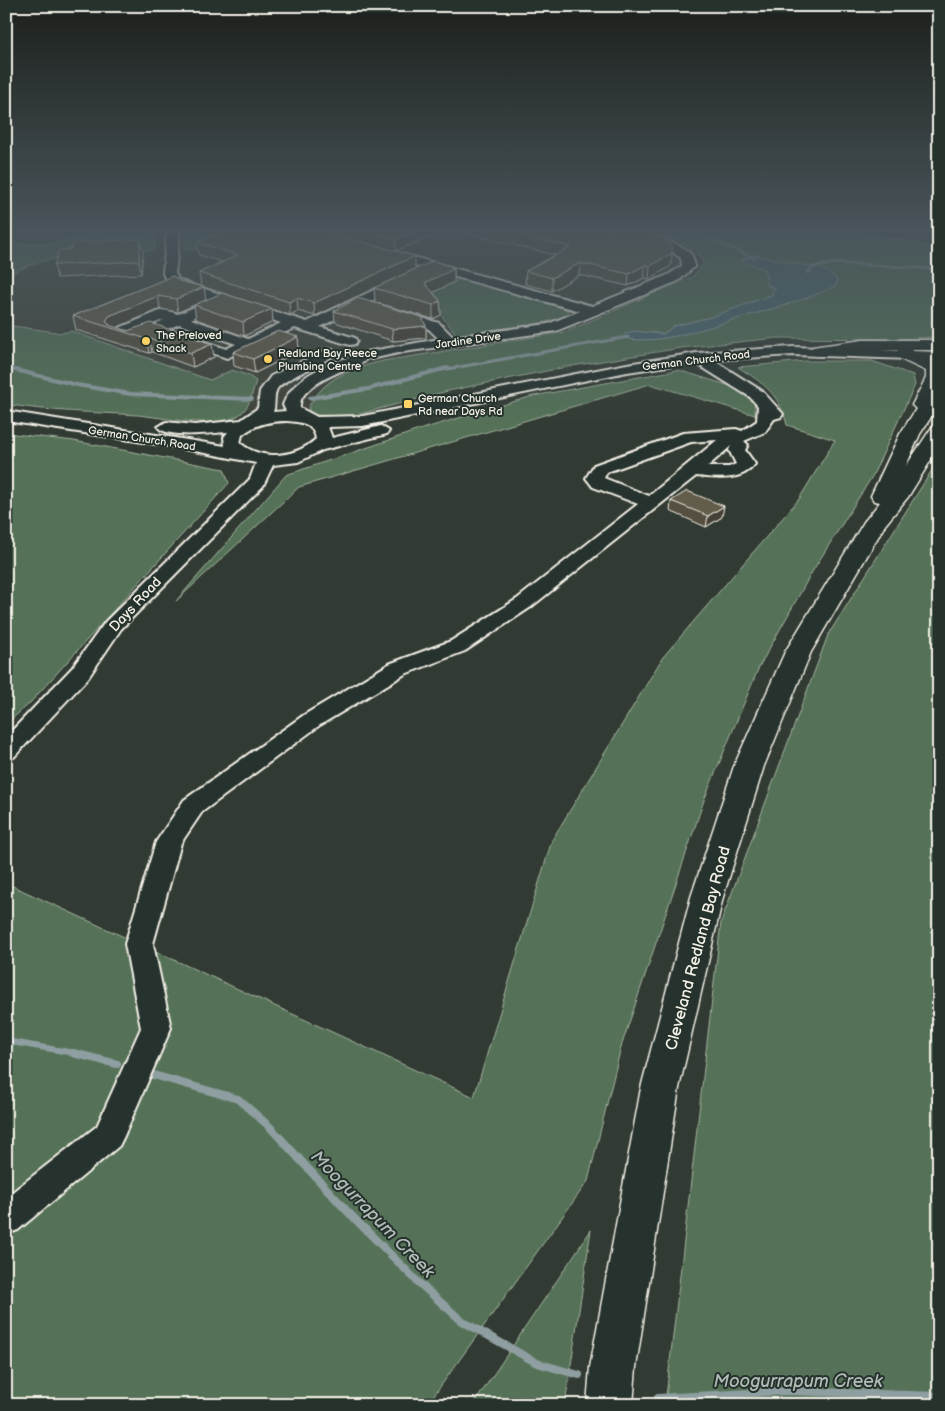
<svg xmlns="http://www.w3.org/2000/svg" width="945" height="1411" font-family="'Balsamiq Sans',sans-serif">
	<rect width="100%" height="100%" fill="#323b33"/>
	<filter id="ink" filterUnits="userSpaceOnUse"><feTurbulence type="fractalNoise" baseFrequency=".02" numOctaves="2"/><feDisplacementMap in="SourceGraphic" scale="10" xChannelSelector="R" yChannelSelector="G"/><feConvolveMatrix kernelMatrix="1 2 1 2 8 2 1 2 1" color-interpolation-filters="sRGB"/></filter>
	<g filter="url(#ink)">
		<path fill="#40453a" d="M 6,229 L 139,229 L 126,234 L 6,241 Z
			M 156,229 L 622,229 L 683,243 L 700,254 L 703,264 L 694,276 L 565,332 L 383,361 L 316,392 L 308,408 L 246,409 L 255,381 L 249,376 L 232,370 L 210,380 L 71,331 L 63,333 L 6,325 L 6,276 L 30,265 L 75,254 L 154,250 Z"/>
		<path fill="#557259" stroke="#a4b2a0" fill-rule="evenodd" d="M 125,229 L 156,229 L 154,250 C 105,253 50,251 6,276 L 6,244 L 55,243 L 90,233 L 119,231 Z
			M 185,229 L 264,229 L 215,248 L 185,250 Z
			M 622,229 L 846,229 L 939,248 L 939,337 L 897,339 L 777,338 L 681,348 L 566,367 L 448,391 L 352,416 L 311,415 L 308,408 C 324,377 351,369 383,361 L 565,332 L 694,276 L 703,264 C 694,236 647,234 622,229 ZM 754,255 L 823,269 L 836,278 L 787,305 L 675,335 L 633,340 L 649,332 L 663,334 L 674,326 L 711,317 L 772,295 L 777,288 L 765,275 L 766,269 L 741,260 Z
			M 460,279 L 561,307 L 569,311 L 567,315 L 547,322 L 457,335 L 436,309 L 413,302 Z
			M 6,325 L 62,333 L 71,331 L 210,380 L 232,370 L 249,376 L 256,381 C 252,393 250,408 239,415 C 216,430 163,417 137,415 C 93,412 50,412 6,404 Z
			M 806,361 L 872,361 L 913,375 L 915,385 L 873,475 L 812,572 L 759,667 L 704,800 L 621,1047 L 588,1181 L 427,1405 L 6,1405 L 6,883 L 474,1097 L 552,840 L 663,657 L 799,499 L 835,440 L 787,425 C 779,393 764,384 738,367 Z
			M 678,370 L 734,387 L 755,403 L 755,415 L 650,384 L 299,487 L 176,601 L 286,475 L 422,429 L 533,396 Z
			M 6,433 L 74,441 L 224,469 L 229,483 L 29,704 L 6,724 Z
			M 939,459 L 939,1405 L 665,1405 L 721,922 L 828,635 Z
			M 591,1230 L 565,1405 L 473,1405 Z"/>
		<path fill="#4b6971" stroke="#8f9fa1" d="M 754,255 L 823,269 L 836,278 L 837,285 C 807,300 775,308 743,317 C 708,327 659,346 624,338 L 625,334 L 633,331 L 663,334 L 674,326 L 711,317 L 772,295 L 773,291 L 776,288 L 768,286 L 765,269 L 741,261 Z"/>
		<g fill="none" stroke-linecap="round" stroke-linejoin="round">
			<path stroke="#8f9fa1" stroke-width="3" d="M 686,229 L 755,258
				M 808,273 L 813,267 L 836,263 L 939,269
				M 6,368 L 12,370
				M 442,370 L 628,337"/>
			<path stroke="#8f9fa1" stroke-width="4" d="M 7,368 L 77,385 L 131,394 L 252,399
				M 310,398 L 368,389 L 447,368"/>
			<path stroke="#8f9fa1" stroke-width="6" d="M 6,1041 L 80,1054"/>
			<path stroke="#8f9fa1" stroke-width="8" d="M 73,1053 L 117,1064
				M 150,1074 L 238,1099 L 270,1127 L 347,1211 L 419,1283 L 462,1321 L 537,1363 L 579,1375
				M 658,1398 L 787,1391 L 939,1396"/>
			<g stroke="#f4f1e8" stroke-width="4">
				<path id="minor" d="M 167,229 L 179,229 L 180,232 L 175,273 L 178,279 L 189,284 L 307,322 L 397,279 L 407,279 L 409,282 L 320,327 L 355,338 L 357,341 L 355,344 L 350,345 L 295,328 L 227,358 L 150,332 L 148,329 L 165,319 L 130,334 L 141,334 L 143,337 C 135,347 117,343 110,334 L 112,331 L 160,311 L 165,310 L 178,314 L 211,300 L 179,290 L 166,281 L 163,273 ZM 224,304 L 281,323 L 248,339 L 191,319 ZM 179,324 L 236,344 L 226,349 L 168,329 Z
					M 597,229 C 615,227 663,238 680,246 C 689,250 695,257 694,267 L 678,281 L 556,331 L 403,352 L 371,359 L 364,355 L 366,352 L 439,339 L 429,329 L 390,317 L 388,314 L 395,310 L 439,323 L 453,337 L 548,324 L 580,311 L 383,257 L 381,254 L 383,251 L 391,251 L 592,306 L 668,275 L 682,266 L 681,258 L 671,251 L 599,232 Z
					M 793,347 L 939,352 L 939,360 L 793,355 L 713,360 L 762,391 L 783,414 L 781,417 L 774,419 L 765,432 L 744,441 L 748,445 L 745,450 L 755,464 C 742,482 715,478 696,476 L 531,607 L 465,651 L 405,674 L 320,725 L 202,812 L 181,843 L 153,944 L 171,1028 L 124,1136 L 119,1146 L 18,1230 L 6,1234 L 6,1197 L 97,1126 L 141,1028 L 125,944 L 156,842 L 184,800 L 304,715 L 389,664 L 451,641 L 517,599 L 638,504 L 593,487 L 586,478 L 594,465 L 683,433 L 736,429 L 742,431 L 757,421 L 758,406 L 750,397 L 694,362 L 627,372 L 363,426 L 328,427 L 332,438 L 381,426 L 389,431 L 387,434 L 323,450 L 298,462 L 273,465 L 263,486 L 121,629 L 88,678 L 14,757 L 6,759 L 6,737 L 72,668 L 106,621 L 250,479 L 256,463 L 169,446 L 6,421 L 6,411 L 225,446 L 224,437 L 228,432 C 213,433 166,439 158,427 L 166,422 L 195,425 L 241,420 L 258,408 L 260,391 L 271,376 L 328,349 L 333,350 L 335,353 L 333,356 C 322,363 281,381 277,389 C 273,396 276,405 273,412 L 286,411 L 283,405 C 293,376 331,361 359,355 L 366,359 L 364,362 C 348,368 296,386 300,408 L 317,417 L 363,416 L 627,364 L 697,353 ZM 287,421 C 300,422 314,423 316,439 C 295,458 262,461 240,443 L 242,435 C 255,424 270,421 287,421 ZM 717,440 L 649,496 L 604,478 L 607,472 L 691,442 ZM 731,446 L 729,450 L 736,464 L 729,467 L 707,467 Z"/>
			</g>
			<g stroke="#f4f1e8" stroke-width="3">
				<path id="highway" d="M 863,340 L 939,340 L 939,350 L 911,350 L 939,363 L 939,405 L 920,434 L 906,466 L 932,427 L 939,425 L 939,447 L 908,497 L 885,525 L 811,652 L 764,766 L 723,897 L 679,1088 L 636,1367 L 633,1405 L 587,1405 L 590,1367 L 641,1088 L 691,897 L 734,766 L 785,652 L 864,522 L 880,502 L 874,501 L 871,496 L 900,434 L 916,409 L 912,405 L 926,378 L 926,371 L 898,358 L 895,354 L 898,350 L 863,350 L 819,356 L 813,355 L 810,351 L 813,347 L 819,346 Z"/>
			</g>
			<use href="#minor" fill="#26332d" fill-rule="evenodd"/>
			<use href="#highway" fill="#26332d" fill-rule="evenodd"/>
		</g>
		<path fill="#545040" stroke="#f4f1e8" d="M 233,229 L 447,229 L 396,251 L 415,269 L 315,316 L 298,311 L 290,315 L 201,286 L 199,273 L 222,262 L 199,255 L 197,242 Z
			M 448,229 L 628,229 L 671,266 L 649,279 L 644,278 L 628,286 L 579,275 L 552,291 L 525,284 L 526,271 L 555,255 Z
			M 143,252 L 141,274 L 57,278 L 54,265 Z
			M 454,267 L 454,282 L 433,292 L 440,301 L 441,315 L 433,319 L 375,302 L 374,288 Z
			M 173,276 L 206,300 L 272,309 L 273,322 L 244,336 L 196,319 L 194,305 L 202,302 L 178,312 L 160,309 L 116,327 L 214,357 L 193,367 L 152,352 L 149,353 L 76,330 L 73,316 Z
			M 334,311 L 426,326 L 426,338 L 393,341 L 335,322 Z
			M 298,337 L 299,351 L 255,373 L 234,366 L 233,352 Z
			M 671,501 L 722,517 L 706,527 L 670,511 Z"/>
		<path fill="#454134" stroke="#f4f1e8" d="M 420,229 L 447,229 L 396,251 L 396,239 Z
			M 140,239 L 143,252 L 141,274 L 139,261 Z
			M 672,253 L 671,266 L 649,279 L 650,266 Z
			M 415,256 L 415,269 L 315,316 L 314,303 Z
			M 580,263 L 579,275 L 552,291 L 552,278 Z
			M 645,265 L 644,278 L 628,286 L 629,274 Z
			M 454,267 L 454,282 L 426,296 L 425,283 Z
			M 204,287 L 206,300 L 178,312 L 176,299 Z
			M 158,296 L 160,309 L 113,329 L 106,321 L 109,316 Z
			M 297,298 L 298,311 L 290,315 L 289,302 Z
			M 440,301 L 441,315 L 433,319 L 433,305 Z
			M 272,309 L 273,322 L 244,336 L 243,322 Z
			M 426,326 L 426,338 L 393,341 L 392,329 Z
			M 298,337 L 299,351 L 255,373 L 253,359 Z
			M 149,338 L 152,352 L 149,353 L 147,339 Z
			M 212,344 L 214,357 L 193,367 L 191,353 Z
			M 724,506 L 722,517 L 706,527 L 708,516 Z"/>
		<path fill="#625d4b" stroke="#f4f1e8" d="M 233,229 L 313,229 L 415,256 L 314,303 L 297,298 L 289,302 L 199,273 L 238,255 L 197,242 Z
			M 356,229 L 420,229 L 396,239 Z
			M 496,229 L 628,229 L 646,233 L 665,239 L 672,247 L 672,253 L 650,266 L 645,265 L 629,274 L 580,263 L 552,278 L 526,271 L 571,247 Z
			M 140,239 L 139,261 L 54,265 L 59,250 L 71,249 L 73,243 Z
			M 433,261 L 454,267 L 451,268 L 454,269 L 425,283 L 440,301 L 433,305 L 374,288 Z
			M 173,276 L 179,281 L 204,287 L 176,299 L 158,296 L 109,316 L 106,321 L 109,325 L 127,331 L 151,323 L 212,344 L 191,353 L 149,338 L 147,339 L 73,316 Z
			M 222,293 L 272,309 L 243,322 L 194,305 Z
			M 358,298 L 422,317 L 426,326 L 392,329 L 334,311 Z
			M 278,331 L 298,337 L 253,359 L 233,352 Z
			M 687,491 L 724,506 L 708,516 L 671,501 Z"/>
	</g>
	<linearGradient id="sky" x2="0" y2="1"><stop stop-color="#1c201c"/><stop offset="0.54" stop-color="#49555b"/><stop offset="1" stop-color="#49555b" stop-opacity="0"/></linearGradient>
	<rect width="945" height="426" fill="url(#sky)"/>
	<g fill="#ffd166" stroke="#26332d" stroke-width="2">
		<circle cx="146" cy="341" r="5"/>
		<circle cx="268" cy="359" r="5"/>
		<rect x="403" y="399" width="10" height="10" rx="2.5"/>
	</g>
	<g text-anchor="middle" stroke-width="4" stroke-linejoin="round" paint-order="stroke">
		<g font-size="11" fill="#f4f1e8" stroke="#26332d" text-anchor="start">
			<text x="156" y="339">The Preloved<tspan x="156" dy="13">Shack</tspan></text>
			<text x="278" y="357">Redland Bay Reece<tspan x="278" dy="13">Plumbing Centre</tspan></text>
			<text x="418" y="402">German Church<tspan x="418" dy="13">Rd near Days Rd</tspan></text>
		</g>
		<g font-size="11" fill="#f4f1e8" stroke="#26332d">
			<text transform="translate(468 340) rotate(-8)" y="4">Jardine Drive</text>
			<text transform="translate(696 360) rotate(-7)" y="4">German Church Road</text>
			<text transform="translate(142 438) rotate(9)" y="4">German Church Road</text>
		</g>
		<g font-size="14" fill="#f4f1e8" stroke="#26332d">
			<text transform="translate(135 604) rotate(-47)" y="5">Days Road</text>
		</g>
		<g font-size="16" fill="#f4f1e8" stroke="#26332d">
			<text transform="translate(697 948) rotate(-75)" y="6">Cleveland Redland Bay Road</text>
		</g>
		<g font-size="18" font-style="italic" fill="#b0bbb8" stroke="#26332d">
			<text transform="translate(373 1214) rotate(46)" y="6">Moogurrapum Creek</text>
			<text x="798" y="1387">Moogurrapum Creek</text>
		</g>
	</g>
	<rect width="945" height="1411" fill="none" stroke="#26332d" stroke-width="25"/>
	<rect x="12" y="12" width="920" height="1386" fill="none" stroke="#f4f1e8" stroke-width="2" filter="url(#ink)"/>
</svg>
